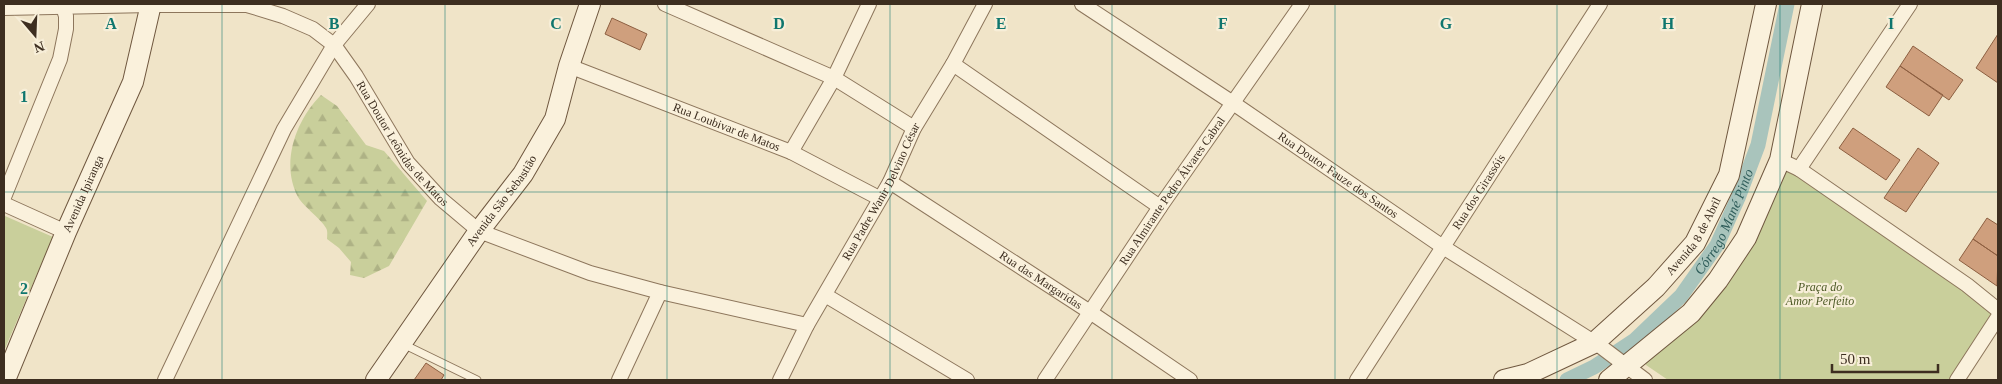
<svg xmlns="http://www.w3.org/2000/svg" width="2002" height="384" font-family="'Times New Roman',serif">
	<defs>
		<pattern id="forest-firs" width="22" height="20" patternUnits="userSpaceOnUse" patternTransform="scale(1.25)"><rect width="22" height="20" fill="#c9cf9b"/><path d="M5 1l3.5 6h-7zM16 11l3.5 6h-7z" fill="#aeb285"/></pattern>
	</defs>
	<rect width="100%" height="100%" fill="#f0e4c8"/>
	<path fill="url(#forest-firs)" d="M 321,95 L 337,106 L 366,145 L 384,151 L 427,201 L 389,266 L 364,278 L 350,275 L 351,262 L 339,248 L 327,239 C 327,236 328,231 326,228 C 322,220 304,207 298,197 C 280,163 296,120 321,95 Z"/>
	<path fill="#c9cf9b" d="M 1789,170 L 1997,311 L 1953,380 L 1668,380 L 1646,365 L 1643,361 L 1689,321 L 1784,171 Z
		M 5,216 L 53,237 L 4,351 L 4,219 Z"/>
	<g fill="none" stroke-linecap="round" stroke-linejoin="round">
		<path stroke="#a9c4bc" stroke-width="15" id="s1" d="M 1567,380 L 1594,367 L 1635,340 L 1681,296 L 1717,245 L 1738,198 L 1758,145 L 1787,4"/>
	</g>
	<path fill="#cf9f7d" stroke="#8d5f41" d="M 612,18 L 647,34 L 640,50 L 605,34 Z
		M 1998,34 L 1998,83 L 1976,68 Z
		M 1913,46 L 1963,80 L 1949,100 L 1900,66 Z
		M 1900,66 L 1943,95 L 1929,116 L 1886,87 Z
		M 1853,128 L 1900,160 L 1886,180 L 1839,148 Z
		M 1918,148 L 1939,163 L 1906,212 L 1884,198 Z
		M 1987,218 L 1998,225 L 1998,256 L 1973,239 Z
		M 1973,239 L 1998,256 L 1997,286 L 1959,260 Z
		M 426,363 L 444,375 L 441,380 L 414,380 Z"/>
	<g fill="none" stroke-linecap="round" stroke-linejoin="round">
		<g stroke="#8d765c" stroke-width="9">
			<path id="lane" d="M 403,344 L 477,380"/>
		</g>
		<g stroke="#8d765c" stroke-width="16">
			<g id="street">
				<path d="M 665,4 L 834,78 L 914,128"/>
				<path id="s2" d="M 1082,4 L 1233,103 L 1443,247 L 1600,346 L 1645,380"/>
				<path id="s3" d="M 4,8 L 151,5 L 247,5 L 283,16 L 313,29 L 334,45 L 356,76 L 408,163 L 441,199 L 479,231 L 590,273 L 660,292 L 807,325"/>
				<path d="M 953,64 L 1160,207"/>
				<path id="s4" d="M 569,66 L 791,152 L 879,198"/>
				<path d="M 791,152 L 834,78 L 869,4"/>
				<path d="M 1780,160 L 1799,169 L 1967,285 L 1998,310"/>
				<path d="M 1799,169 L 1910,4"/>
				<path id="s5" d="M 890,182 L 1090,312 L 1190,380"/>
				<path d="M 4,197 L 60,59 L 66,29 L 66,16 L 62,4"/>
				<path d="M 4,204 L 66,232"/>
				<path d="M 825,295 L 967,380"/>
				<path d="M 165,380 L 284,129 L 334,45 L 368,4"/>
				<path d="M 619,380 L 660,292"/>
				<path id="s6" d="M 780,380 L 807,325 L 890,182 L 914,128 L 953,64 L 985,4"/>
				<path id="s7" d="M 1045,380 L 1160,207 L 1302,4"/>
				<path id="s8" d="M 1357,380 L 1600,4"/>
				<path d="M 1957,380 L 1998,317"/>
			</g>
		</g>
		<g stroke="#6f573f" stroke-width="22">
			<g id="secondary">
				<path id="s9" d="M 5,380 L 66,232 L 133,82 L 151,4"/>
				<path id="s10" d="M 376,380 L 479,231 L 523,174 L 555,119 L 569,66 L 590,4"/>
				<path id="s11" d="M 1504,380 L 1528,374 L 1594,343 L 1656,287 L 1695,243 L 1729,175 L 1766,4"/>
				<path d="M 1609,380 L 1691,313 L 1718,280 L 1746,238 L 1780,160 L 1812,4"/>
			</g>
		</g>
		<use href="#lane" stroke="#faf1dc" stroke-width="7"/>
		<use href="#street" stroke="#faf1dc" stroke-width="14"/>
		<use href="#secondary" stroke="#faf1dc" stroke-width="20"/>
	</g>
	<path fill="none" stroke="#0f766e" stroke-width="1" stroke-opacity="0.55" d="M 222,4 L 222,380M 445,4 L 445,380M 667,4 L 667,380M 890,4 L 890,380M 1112,4 L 1112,380M 1335,4 L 1335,380M 1557,4 L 1557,380M 1780,4 L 1780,380M 4,192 L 1998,192"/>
	<g text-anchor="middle" stroke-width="4.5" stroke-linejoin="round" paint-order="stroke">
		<g font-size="12" fill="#3d2e20" stroke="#f7eed8">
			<text dy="4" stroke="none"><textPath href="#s4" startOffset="169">Rua Loubivar de Matos</textPath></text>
			<text dy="4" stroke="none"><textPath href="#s3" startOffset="460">Rua Doutor Leônidas de Matos</textPath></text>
			<text dy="4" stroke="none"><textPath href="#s2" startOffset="308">Rua Doutor Fauze dos Santos</textPath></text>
			<text dy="4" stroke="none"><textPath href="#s6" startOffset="214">Rua Padre Wanir Delvino César</textPath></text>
			<text dy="4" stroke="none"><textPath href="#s7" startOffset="228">Rua Almirante Pedro Álvares Cabral</textPath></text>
			<text dy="4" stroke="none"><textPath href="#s8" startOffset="224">Rua dos Girassóis</textPath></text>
			<text dy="4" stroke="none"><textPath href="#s9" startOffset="202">Avenida Ipiranga</textPath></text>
			<text dy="4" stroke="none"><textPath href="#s10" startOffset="219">Avenida São Sebastião</textPath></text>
			<text dy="4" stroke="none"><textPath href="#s11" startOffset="245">Avenida 8 de Abril</textPath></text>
			<text dy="4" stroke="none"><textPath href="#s5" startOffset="180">Rua das Margaridas</textPath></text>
		</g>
		<g font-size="12" font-style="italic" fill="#4d5a26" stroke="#f7eed8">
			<text x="1820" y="291">Praça do<tspan x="1820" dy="14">Amor Perfeito</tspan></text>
		</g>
		<g font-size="14" font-style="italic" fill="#2f5d5a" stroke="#f7eed8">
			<text dy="5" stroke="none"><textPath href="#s1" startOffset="229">Córrego Mané Pinto</textPath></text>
		</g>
	</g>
	<g font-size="16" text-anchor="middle" font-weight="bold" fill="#0f766e" stroke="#f7eed8" stroke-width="4.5" stroke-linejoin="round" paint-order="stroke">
		<text x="111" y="29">A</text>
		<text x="334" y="29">B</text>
		<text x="556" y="29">C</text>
		<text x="779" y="29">D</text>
		<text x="1001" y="29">E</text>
		<text x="1223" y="29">F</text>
		<text x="1446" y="29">G</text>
		<text x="1668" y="29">H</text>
		<text x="1891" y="29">I</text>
		<text x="24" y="102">1</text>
		<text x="24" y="294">2</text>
	</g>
	<rect width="2002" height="384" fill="none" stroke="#3d2e20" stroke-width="10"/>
	<g transform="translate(35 35) rotate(161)" stroke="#f7eed8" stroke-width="4" paint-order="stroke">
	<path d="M0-4L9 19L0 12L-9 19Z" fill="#3d2e20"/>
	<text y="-8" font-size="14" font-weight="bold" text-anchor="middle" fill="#3d2e20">N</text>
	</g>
	<path d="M1832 364v8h106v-8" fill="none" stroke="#3d2e20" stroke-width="2.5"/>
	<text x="1840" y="364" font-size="15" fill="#3d2e20" stroke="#f7eed8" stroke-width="4" paint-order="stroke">50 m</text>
</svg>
